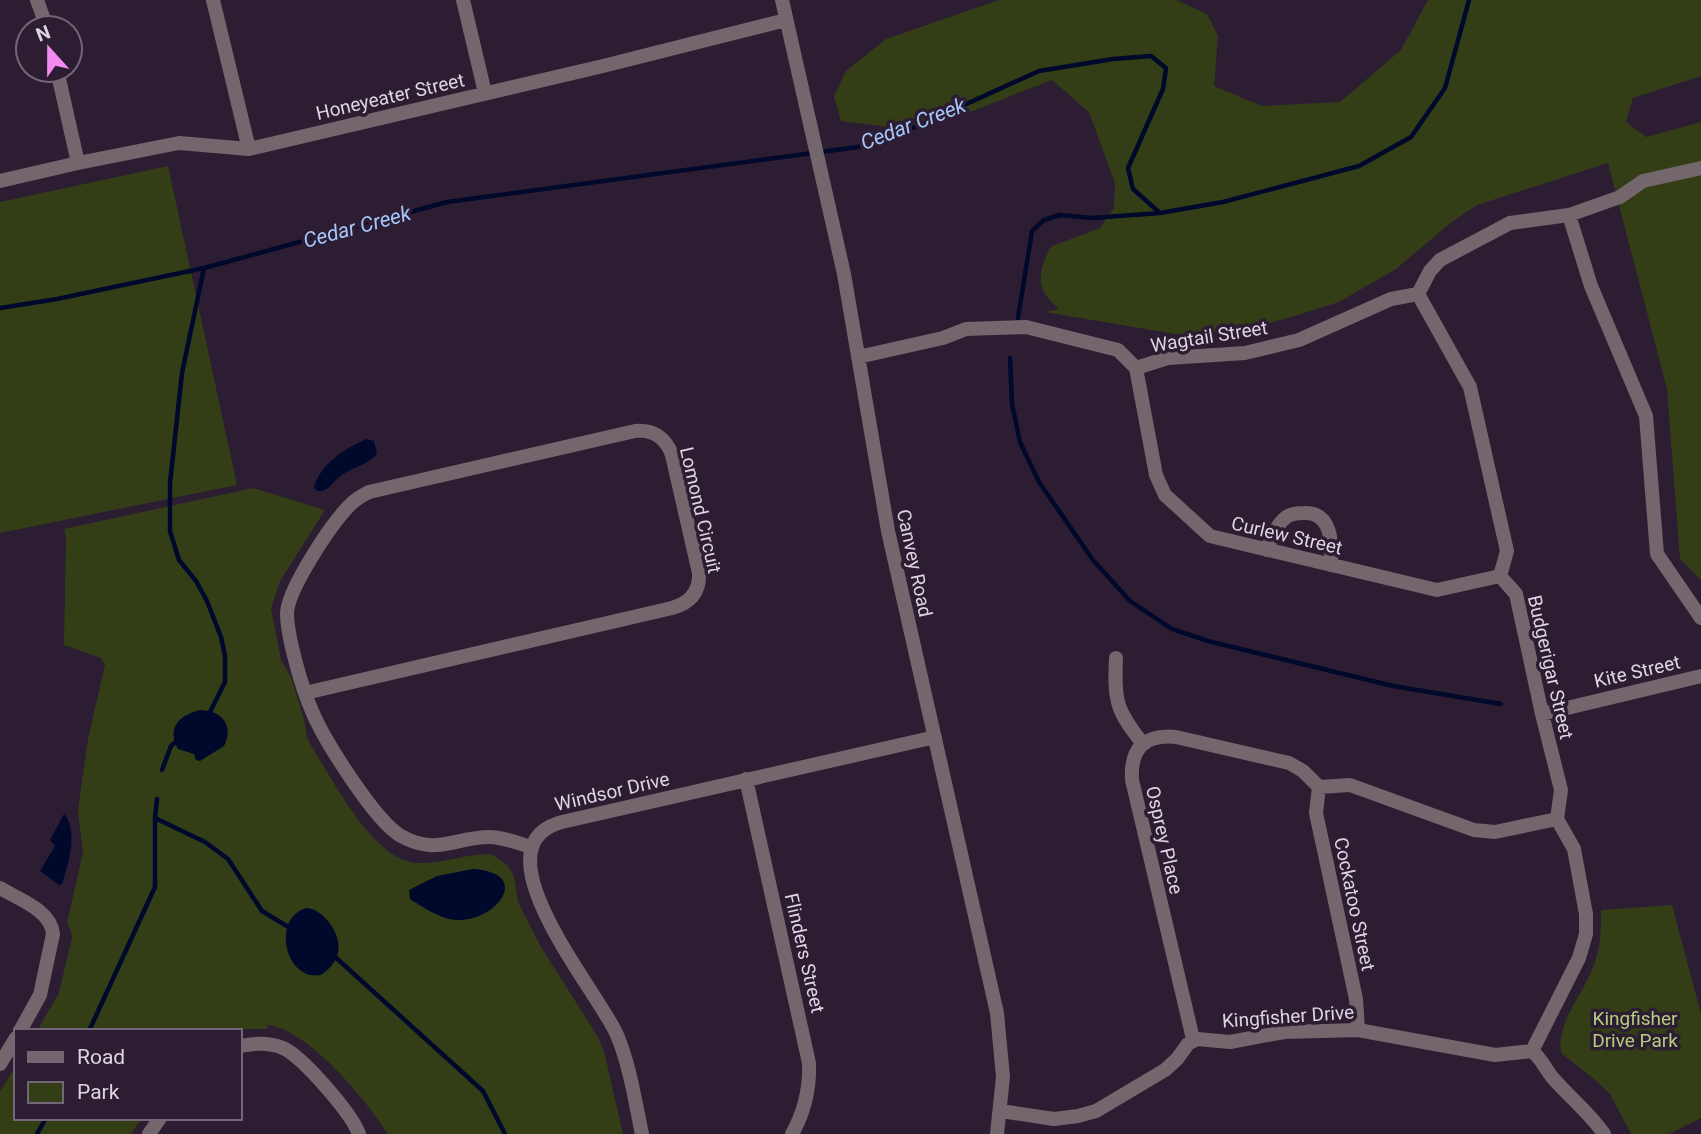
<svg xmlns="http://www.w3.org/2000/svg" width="1701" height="1134" font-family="Roboto,sans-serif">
	<rect width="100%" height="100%" fill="#2d1d33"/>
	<path fill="#333e17" d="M 999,0 L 1176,0 L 1207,14 L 1218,36 L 1214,86 L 1262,106 L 1340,102 L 1401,50 L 1428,0 L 1701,0 L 1701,76 L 1633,98 L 1626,122 L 1646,137 L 1701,122 L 1701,580 L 1680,559 L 1667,389 L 1608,163 L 1477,205 L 1453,221 L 1396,269 L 1339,302 L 1288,318 L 1239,331 L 1181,335 L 1045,312 L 1059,309 C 1034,287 1038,275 1050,247 L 1100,228 L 1114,208 L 1115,183 L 1089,112 L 1052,80 L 950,120 L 897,128 L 841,121 L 834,96 L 846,71 L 886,39 Z
		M 168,166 L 237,485 L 0,533 L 0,202 Z
		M 253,488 L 325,510 L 280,581 L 271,609 L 281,660 L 291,677 L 304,719 L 307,737 L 312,747 C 333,780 373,860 416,863 C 441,864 466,854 491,854 L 506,864 L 514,876 L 518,902 L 541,947 L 598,1037 L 605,1055 L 623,1134 L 388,1134 C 366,1100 309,1030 268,1025 L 267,1029 L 37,1031 L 59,993 L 72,937 L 71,930 L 67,923 L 83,852 L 78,810 L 88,739 L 105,665 L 101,658 L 64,645 L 66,537 L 64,529 Z
		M 1672,905 L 1701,1014 L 1701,1118 L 1669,1134 L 1631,1134 L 1610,1094 L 1594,1079 L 1561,1053 C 1556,1021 1584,994 1594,965 C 1601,946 1601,930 1601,910 Z
		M 16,1066 L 16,1118 L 142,1118 L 131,1134 L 0,1134 L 0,1091 Z"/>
	<path fill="#00082b" d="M 367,439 L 374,441 L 377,454 C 367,466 351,467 339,477 C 331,484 329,492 317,491 L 314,487 C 321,463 346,448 367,439 Z
		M 201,710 C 223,711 234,726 224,746 L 200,761 L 196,760 L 194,754 L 178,749 C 166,728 180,714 201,710 Z
		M 64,814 C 79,832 68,864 62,884 L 59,885 L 40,871 L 55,846 L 50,840 Z
		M 473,869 C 534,873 496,922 456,920 C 440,919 423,907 410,899 L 409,890 L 437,876 Z
		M 307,908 C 324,910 342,934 338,952 C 336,963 329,969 321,975 C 283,981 272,916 307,908 Z"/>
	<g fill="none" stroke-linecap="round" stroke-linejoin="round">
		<path stroke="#00082b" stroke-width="4.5" d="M 204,268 L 182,373 L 170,483 L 170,531 L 179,560 L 196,581 L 207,601 L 221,637 L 225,656 L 225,682 L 209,714
			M 0,308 L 57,299 L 204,268 L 447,202 L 858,147 L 918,126 L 1039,71 L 1113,59 L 1151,56 L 1166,68 L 1163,89 L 1128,168 L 1133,189 L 1160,213 L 1223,202 L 1359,166 L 1411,137 L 1445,88 L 1469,0
			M 1018,318 L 1032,231 L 1044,220 L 1060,215 L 1092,218 L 1160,213
			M 1010,358 L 1012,404 L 1020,442 L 1039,482 L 1093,560 L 1130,601 L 1172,629 L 1208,641 L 1393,686 L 1501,704
			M 162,770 L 171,746 L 178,740
			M 157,799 L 155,818 L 205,842 L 228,859 L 262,911 L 290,928
			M 333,955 L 483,1091 L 505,1134
			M 89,1031 L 155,887 L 155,819
			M 37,1134 L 46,1118"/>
		<path stroke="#73666d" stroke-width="14" d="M 37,0 L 47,28
			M 213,0 L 249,149
			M 463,0 L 485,93
			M 782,0 L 844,274 L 888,531 L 997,1013 L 1003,1077 L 997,1134
			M 57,70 L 78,163
			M 0,181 L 78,163 L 179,143 L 249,149 L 603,66 L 786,20
			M 1569,215 L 1591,286 L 1646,416 L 1657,554 L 1701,618
			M 1418,294 L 1470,387 L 1507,551 L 1500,576 L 1516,594 L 1542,714 L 1561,790 L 1557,819 L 1574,849 L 1586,914 L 1586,934 L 1579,958 L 1532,1051
			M 858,357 L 943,338 L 966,329 L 1026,327 L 1118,350 L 1136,368 L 1168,358 L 1245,353 L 1299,340 L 1391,299 L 1418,294 L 1430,271 L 1440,260 L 1510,223 L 1569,215 L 1620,197 L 1643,181 L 1701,168
			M 1136,368 L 1156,475 L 1165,495 L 1210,536 L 1437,590 L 1500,576
			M 1267,550 C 1271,540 1275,527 1283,520 C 1288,514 1297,513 1304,513 C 1333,512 1332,545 1331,565
			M 1116,658 C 1114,701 1116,710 1143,744
			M 305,693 L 672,608 C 690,603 700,592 699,573 L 672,455 C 666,438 653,429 635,431 L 369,492 C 361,496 354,500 348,507 C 330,526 288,589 287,613 C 287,636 302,689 312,711 C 324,740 375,821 401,836 C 436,856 456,837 489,837 C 503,837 518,843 531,847
			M 1542,714 L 1701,676
			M 746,779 L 809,1063 C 810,1089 805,1111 792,1134
			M 1319,787 L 1316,813 L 1356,999 L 1358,1030
			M 0,888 C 18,899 51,910 53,934 L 40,995 L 20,1031
			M 1193,1039 L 1132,780 C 1130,748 1145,734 1176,737 L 1289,763 L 1303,771 L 1319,787 L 1350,785 L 1474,830 L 1495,832 L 1557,819
			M 240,1046 C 255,1043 269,1042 283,1048 C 303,1057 352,1114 359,1134
			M 0,1064 L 16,1038
			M 1001,1111 L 1054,1119 L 1078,1116 L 1096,1111 L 1165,1070 L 1177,1059 L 1188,1044 L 1197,1039 L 1230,1042 L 1284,1032 L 1358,1030 L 1495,1055 L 1532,1051 C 1541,1058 1545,1068 1552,1077 C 1569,1097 1589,1112 1604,1134
			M 149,1134 L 160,1118
			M 642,1134 C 635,1101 630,1066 617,1035 C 599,992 472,846 562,822 L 935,737"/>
	</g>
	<g text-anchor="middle" stroke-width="7" stroke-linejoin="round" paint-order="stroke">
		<g font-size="19" fill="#ded4e3" stroke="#2d1d33">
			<text transform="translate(390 96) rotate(-13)" y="7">Honeyeater Street</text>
			<text transform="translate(1209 336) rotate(-9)" y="7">Wagtail Street</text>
			<text transform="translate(701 510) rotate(77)" y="7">Lomond Circuit</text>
			<text transform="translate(1287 535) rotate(13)" y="7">Curlew Street</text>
			<text transform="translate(915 563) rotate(78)" y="7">Canvey Road</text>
			<text transform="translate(1551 667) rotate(77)" y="7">Budgerigar Street</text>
			<text transform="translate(1637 671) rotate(-13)" y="7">Kite Street</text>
			<text transform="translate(612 791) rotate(-13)" y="7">Windsor Drive</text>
			<text transform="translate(1165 840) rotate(77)" y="7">Osprey Place</text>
			<text transform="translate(1355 904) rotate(78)" y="7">Cockatoo Street</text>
			<text transform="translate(805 953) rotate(77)" y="7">Flinders Street</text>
			<text transform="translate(1288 1016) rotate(-4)" y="7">Kingfisher Drive</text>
		</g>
		<g font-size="19" fill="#b4cc7e" stroke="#2d1d33">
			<text x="1635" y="1025">Kingfisher<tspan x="1635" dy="22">Drive Park</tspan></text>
		</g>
		<g font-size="21" font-style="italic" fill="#a5c6fc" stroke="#2d1d33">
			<text transform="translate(913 124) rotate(-21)" y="7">Cedar Creek</text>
			<text transform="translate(357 227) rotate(-15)" y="7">Cedar Creek</text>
		</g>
	</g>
	<rect x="14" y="1029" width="228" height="91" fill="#2d1d33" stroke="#746679" stroke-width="2"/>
	<rect x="28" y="1052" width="35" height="10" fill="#73666d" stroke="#746679" stroke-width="2"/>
	<text x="77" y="1064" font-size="21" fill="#ded4e3">Road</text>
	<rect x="28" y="1082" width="35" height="21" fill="#333e17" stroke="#746679" stroke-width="2"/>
	<text x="77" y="1099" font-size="21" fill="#ded4e3">Park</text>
	<g transform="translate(49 49) rotate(339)"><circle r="33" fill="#2d1d33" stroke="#746679" stroke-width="2"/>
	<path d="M0-5L12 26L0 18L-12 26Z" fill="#f489f0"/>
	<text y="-10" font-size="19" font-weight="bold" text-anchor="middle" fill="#ded4e3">N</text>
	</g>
</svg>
